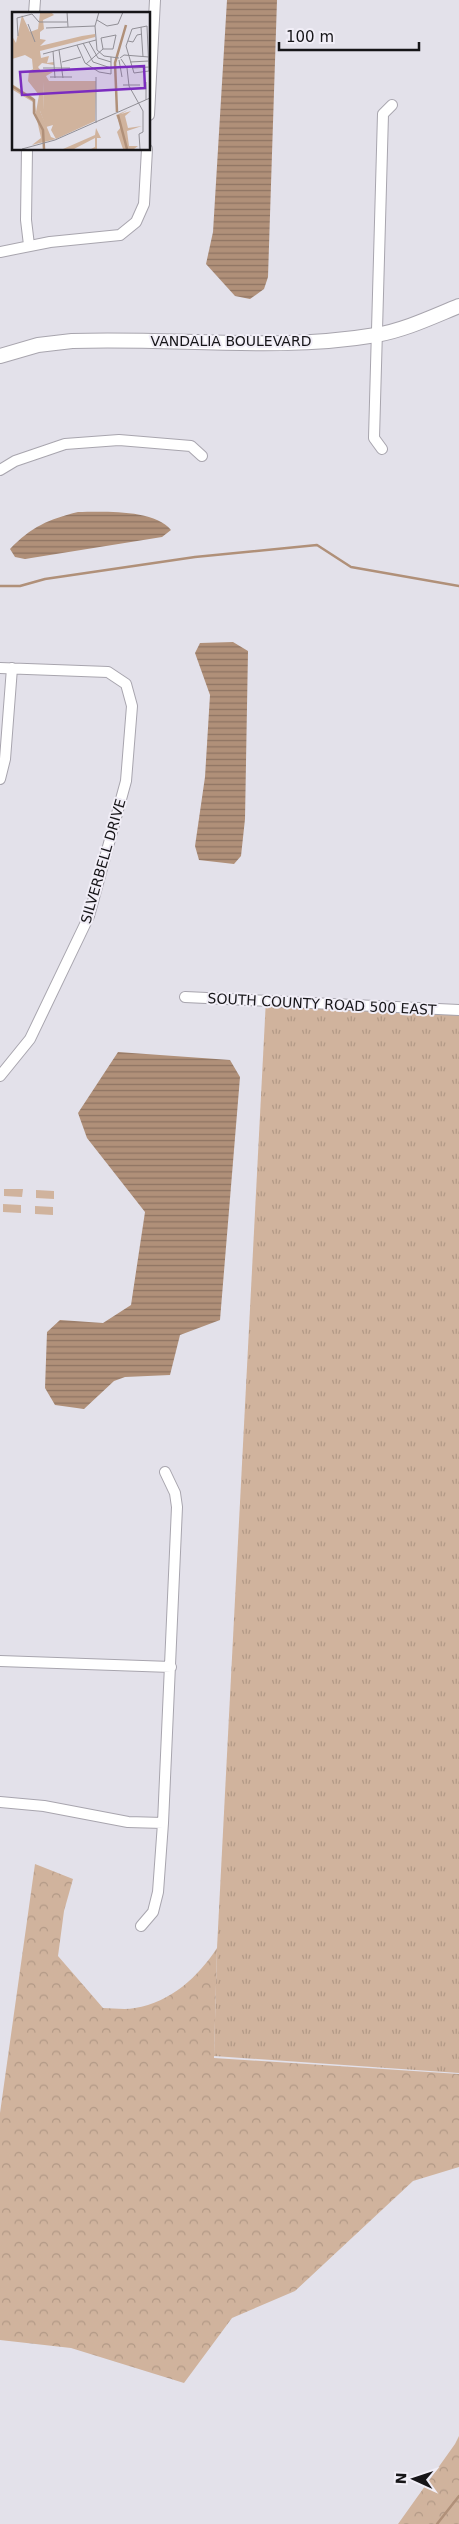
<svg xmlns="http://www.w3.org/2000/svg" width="459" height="2524" font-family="'DejaVu Sans',sans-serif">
	<defs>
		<pattern id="grass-tufts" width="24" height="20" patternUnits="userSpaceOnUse" patternTransform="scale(1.25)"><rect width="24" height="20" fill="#d0b39d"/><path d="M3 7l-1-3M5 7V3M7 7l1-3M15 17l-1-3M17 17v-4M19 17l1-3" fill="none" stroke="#b29986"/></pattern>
		<pattern id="forest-crowns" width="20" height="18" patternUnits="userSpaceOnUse" patternTransform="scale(1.25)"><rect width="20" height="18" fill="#d0b39d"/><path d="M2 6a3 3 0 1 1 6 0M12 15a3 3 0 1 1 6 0" fill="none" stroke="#b29986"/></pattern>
		<pattern id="water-rules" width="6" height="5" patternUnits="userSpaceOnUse" patternTransform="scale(1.25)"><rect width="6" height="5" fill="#b09079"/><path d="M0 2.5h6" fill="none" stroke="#8e7462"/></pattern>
	</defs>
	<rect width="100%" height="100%" fill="#e3e1ea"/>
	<path fill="url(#grass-tufts)" d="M 266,999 L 459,1011 L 459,2073 L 214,2056 L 217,1948 Z"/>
	<path fill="url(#forest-crowns)" d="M 35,1864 L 73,1879 L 64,1911 L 58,1956 L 103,2008 C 113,2008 125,2010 135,2008 C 171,2002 198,1977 217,1948 L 214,2058 L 459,2074 L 459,2167 L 413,2181 L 295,2291 L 232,2318 L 184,2383 L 71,2348 L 0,2340 L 0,2113 Z
		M 459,2436 L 459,2524 L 398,2524 L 455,2444 Z"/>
	<path fill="#d0b39d" d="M 4,1189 L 23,1189 L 22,1197 L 4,1196 Z
		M 36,1190 L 54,1191 L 54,1199 L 36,1198 Z
		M 3,1204 L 21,1205 L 21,1213 L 3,1212 Z
		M 35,1206 L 53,1207 L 53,1215 L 35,1214 Z"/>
	<path fill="url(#water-rules)" d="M 227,0 L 277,0 L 268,277 L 264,289 L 250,299 L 235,296 L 206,264 L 213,232 Z
		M 78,512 C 103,512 154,509 171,530 L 162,537 L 25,559 L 15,557 L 10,549 C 31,527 49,519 78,512 Z
		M 233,642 L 248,651 L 245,819 L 241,856 L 234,864 L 199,860 L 195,846 L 205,777 L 210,695 L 195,653 L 200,643 Z
		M 118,1052 L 230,1060 L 240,1077 L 220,1320 L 180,1335 L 170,1375 L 125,1377 L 114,1381 L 84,1409 L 55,1405 L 45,1388 L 47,1332 L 60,1320 L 103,1323 L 131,1305 L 145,1212 L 87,1138 L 78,1113 Z"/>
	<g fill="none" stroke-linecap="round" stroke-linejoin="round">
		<path stroke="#b09079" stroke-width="2.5" d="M 0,586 L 20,586 L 45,579 L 195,557 L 317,545 L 351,567 L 459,586
			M 437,2524 L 459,2496"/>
		<g stroke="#a8a5ae" stroke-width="12">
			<path id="street" d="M 34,14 L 35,0
				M 149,115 L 155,0
				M 27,149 L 26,220 L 29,245
				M 0,252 L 50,242 L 120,235 L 136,222 L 144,204 L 147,149
				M 382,449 L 374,438 L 383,114 L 392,105
				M 0,470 L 15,461 L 65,444 L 119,440 L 191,446 L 202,456
				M 0,668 L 108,672 L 126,684 L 132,706 L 126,781 L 89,916 L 30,1039 L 0,1076
				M 0,779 L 5,759 L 12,668
				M 185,997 L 459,1010
				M 0,1661 L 171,1667
				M 0,1802 L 44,1806 L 128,1822 L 163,1823
				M 141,1926 L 153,1912 L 158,1892 L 163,1823 L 177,1507 L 175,1493 L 165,1472"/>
		</g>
		<g stroke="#a8a5ae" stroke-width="16">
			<path id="secondary" d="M 0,356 L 38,345 L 72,341 C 173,337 276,352 376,335 C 405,330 432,317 459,306"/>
		</g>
		<use href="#street" stroke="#fff" stroke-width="10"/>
		<use href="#secondary" stroke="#fff" stroke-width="14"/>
	</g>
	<g text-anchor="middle" stroke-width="4" stroke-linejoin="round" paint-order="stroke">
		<g font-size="14" fill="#161518" stroke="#f1eef7">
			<text x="231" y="346">VANDALIA BOULEVARD</text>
			<text transform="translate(103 861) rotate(-74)" y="5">SILVERBELL DRIVE</text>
			<text transform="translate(322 1004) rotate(3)" y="5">SOUTH COUNTY ROAD 500 EAST</text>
		</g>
	</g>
	<g transform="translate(12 12)">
		<rect width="138" height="138" fill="#e3e1ea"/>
		<path d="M 32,69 L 84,69 L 83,109 L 44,127 L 39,118 L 41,113 L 34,115 L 28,99 L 31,98 Z" fill="#d0b39d"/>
		<path d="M 39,0 L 42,3 L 31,8 L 32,17 L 28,20 L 28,27 L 34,28 L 28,34 L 70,24 L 83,22 L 83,25 L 28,39 L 29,46 L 37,44 L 35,51 L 42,50 L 42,53 L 30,51 L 26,55 L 29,59 L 41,60 L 34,64 L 37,69 L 32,70 L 31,99 L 28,99 L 39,125 L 44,127 L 20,133 L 29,126 L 21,90 L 1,78 L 0,72 L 22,86 L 24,100 L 27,83 L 16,69 L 17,59 L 21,57 L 20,47 L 13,43 L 0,47 L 0,24 L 4,31 L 10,3 L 18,20 L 26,17 L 28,1 ZM 116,98 L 109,102 L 119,99 L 113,104 L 116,116 L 130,114 L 115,119 L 117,134 L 126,134 L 122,137 L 111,137 L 105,120 L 109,115 L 104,103 ZM 84,116 L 89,126 L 85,126 L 85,137 L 79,137 L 83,135 L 83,126 L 62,137 L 51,137 L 83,123 Z" fill="#d0b39d"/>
		<path fill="none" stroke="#b09079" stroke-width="2.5" d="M 0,74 L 22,88 L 22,101 L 31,118 L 32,137M 105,100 L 103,51 L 114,13M 106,103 L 115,137"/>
		<path fill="none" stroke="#918f96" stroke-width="1" d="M 55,0 L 56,15M 87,0 L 83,14 L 85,38 L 92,44 L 107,46M 5,6 L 20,2 L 27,10 L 55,10M 5,6 L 6,24M 85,8 L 95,14 L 106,12 L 111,0M 16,12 L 23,30M 135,14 L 137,59 L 122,61 L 114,34 L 120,17 ZM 129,15 L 131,45M 34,16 L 83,14M 104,23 L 101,37 L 91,37 L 89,26 ZM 116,29 L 121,30 L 125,23 L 130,22M 77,30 L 86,46 L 99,50M 71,31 L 81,50 L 99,56M 65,33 L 73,51 L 87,60 L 99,62 L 99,45M 47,38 L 51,66M 41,39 L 43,66M 31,42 L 84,28M 108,46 L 112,43 L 137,45M 109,47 L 115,56 L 117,74 L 131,99 L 131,120M 107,48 L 110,65M 50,50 L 69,45M 118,50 L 137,49M 74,52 L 91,37M 31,56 L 58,56M 120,56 L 137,55M 38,65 L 60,65M 84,65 L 84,111M 134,70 L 134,88M 111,73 L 128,73M 10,137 L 43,128 L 138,86M 128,137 L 127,122 L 131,120"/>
		<path fill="#7b2cbf" fill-opacity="0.15" stroke="#7b2cbf" stroke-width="2.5" d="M 132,54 L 133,76 L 10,83 L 8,60 Z"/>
		<rect width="138" height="138" fill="none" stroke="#161518" stroke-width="2.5"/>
	</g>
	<g transform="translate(414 2479) rotate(273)" stroke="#f1eef7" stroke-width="4" paint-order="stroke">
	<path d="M0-4L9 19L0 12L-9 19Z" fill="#161518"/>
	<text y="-8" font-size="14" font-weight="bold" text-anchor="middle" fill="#161518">N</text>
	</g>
	<path d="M279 42v8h140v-8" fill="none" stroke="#161518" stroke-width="2.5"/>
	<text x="286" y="42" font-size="15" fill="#161518" stroke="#f1eef7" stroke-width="4" paint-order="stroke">100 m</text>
</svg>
